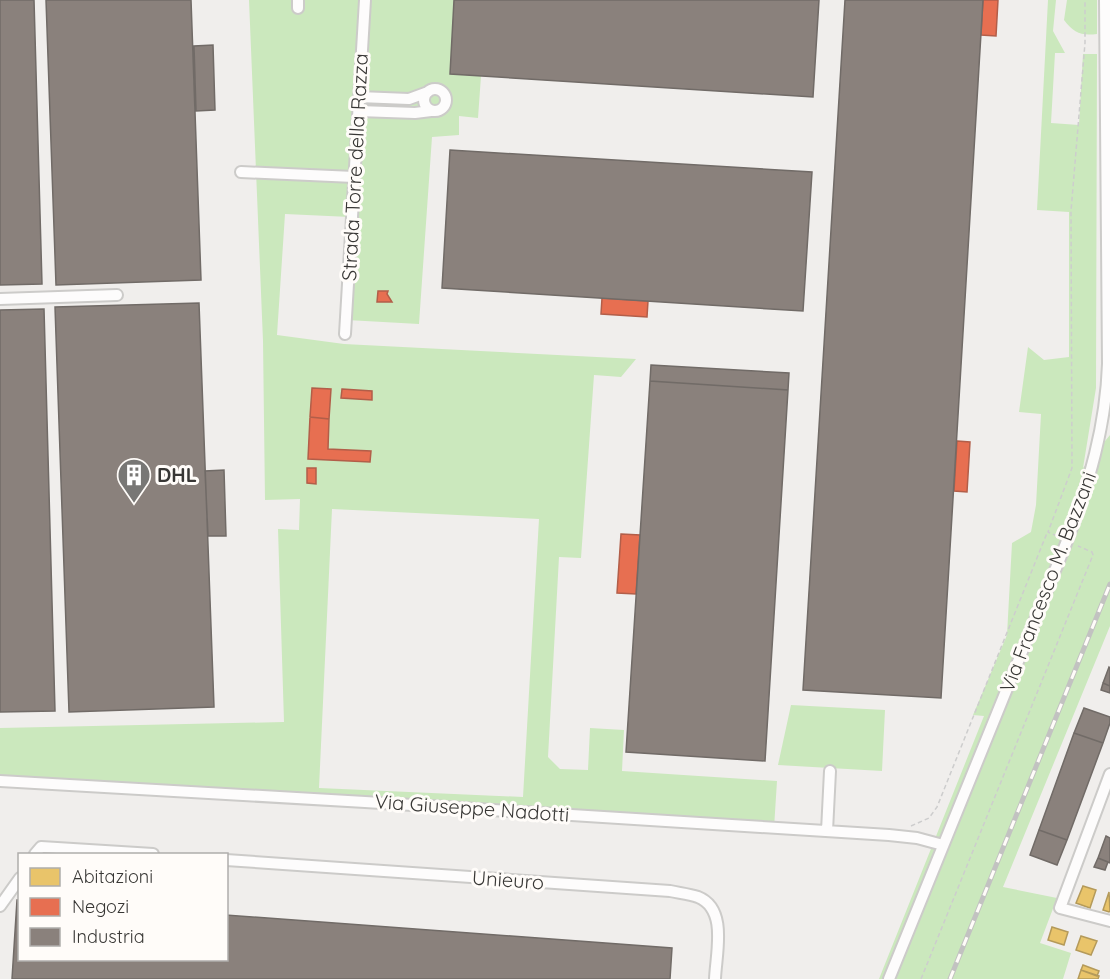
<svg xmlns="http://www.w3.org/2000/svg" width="1110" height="979" font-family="Quicksand,sans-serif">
	<rect width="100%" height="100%" fill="#f0eeec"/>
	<path fill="#cbe8bd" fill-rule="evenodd" d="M 249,0 L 454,0 L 450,74 L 481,76 L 478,118 L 459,116 L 459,135 L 432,137 L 419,324 L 347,320 L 350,217 L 285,214 L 277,335 L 344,344 L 636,359 L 621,377 L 594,375 L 581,558 L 559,557 L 548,757 L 560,769 L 588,770 L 590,728 L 624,730 L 622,771 L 777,781 L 774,828 L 0,782 L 0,728 L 284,722 L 278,529 L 299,530 L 300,499 L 265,500 L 263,341 ZM 332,509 L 539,519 L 523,797 L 319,788 Z
		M 1048,0 L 1056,0 L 1053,31 L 1065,53 L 1055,53 L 1051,123 L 1079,125 L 1083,54 L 1097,54 L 1096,388 L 1083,468 L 1110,435 L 1110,626 L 1003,887 L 1057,898 L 1040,943 L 1071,953 L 1063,979 L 879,979 L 984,716 L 973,715 L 1007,635 L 1012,543 L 1031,532 L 1036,505 L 1041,414 L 1019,412 L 1028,347 L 1044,360 L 1069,357 L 1069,212 L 1037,210 Z
		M 1067,0 L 1097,0 L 1097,34 C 1081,36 1074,33 1064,20 Z
		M 791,705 L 885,710 L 882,771 L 778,765 Z"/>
	<path fill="#e9c46a" stroke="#b49a5a" stroke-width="1.5" d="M 1083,886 L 1096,890 L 1090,908 L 1076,903 Z
		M 1109,892 L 1110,911 L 1109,912 L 1103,910 Z
		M 1052,927 L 1068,932 L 1064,945 L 1048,940 Z
		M 1081,936 L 1097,941 L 1091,955 L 1076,950 Z
		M 1083,965 L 1099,971 L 1097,976 L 1081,970 Z
		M 1081,970 L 1099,976 L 1098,979 L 1078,979 Z"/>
	<path fill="#e76f51" stroke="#b25e49" stroke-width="1.5" d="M 983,0 L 998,0 L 996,36 L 981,35 Z
		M 378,291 L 388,291 L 387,294 L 392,302 L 377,302 Z
		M 602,298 L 648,301 L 647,317 L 601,314 Z
		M 312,388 L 331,389 L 329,419 L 310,417 Z
		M 342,389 L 372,391 L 372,400 L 341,398 Z
		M 310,417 L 329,419 L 328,449 L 371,451 L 370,462 L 308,459 Z
		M 957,441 L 970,442 L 967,492 L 954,491 Z
		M 307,468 L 316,468 L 316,484 L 307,483 Z
		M 621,534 L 640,535 L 636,594 L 617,593 Z"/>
	<path fill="#8a817c" stroke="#716b67" stroke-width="1.5" d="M 0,0 L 34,0 L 42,284 L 0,285 Z
		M 46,0 L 191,0 L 201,280 L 56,285 Z
		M 454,0 L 819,0 L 813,97 L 450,74 Z
		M 845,0 L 983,0 L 941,698 L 803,690 Z
		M 213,45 L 215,110 L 196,111 L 194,46 Z
		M 450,150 L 812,172 L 803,311 L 442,288 Z
		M 199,303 L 214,707 L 69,712 L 55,307 Z
		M 44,309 L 55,711 L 0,712 L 0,310 Z
		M 651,365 L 789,373 L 788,390 L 650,381 Z
		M 650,381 L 788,390 L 765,761 L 626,752 Z
		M 224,470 L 226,536 L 208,536 L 205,471 Z
		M 1109,667 L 1110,668 L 1110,686 L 1103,683 Z
		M 1103,683 L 1110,686 L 1110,693 L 1101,690 Z
		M 1084,708 L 1110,717 L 1110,723 L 1103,743 L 1074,733 Z
		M 1074,733 L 1103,743 L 1067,840 L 1039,830 Z
		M 1039,830 L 1067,840 L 1057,865 L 1030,855 Z
		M 1106,836 L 1110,838 L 1110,863 L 1098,858 Z
		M 1098,858 L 1108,862 L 1105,870 L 1094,867 Z
		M 17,900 L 20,900 L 20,960 L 226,960 L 226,915 L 672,948 L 670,979 L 12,979 Z"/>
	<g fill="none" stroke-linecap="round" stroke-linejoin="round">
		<g stroke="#cccbc9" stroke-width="14">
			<path id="minor" d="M 298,0 L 298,8
				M424 100a11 11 0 1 1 22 0a11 11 0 1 1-22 0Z
				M 359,97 L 409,99 L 428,92
				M 359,111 L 415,113 L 431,111
				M 241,172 L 354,177
				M 0,299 L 117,295
				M 345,334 L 365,0
				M 1110,774 L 1060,908 L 1110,921
				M 0,781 L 365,802 L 889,835 L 917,838 L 943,845
				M 827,831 L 830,771
				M 35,854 L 41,847 L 153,854
				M 226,860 L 670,891 C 679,893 689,894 698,897 C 728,909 716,953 715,979
				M 0,906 L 20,878
				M 889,979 L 1067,541 C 1089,483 1106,426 1108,364 L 1105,0"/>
		</g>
		<path stroke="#cdcdcd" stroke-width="1.5" stroke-dasharray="4.5 3" stroke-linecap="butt" d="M 1057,536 L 1048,532 L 1072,468 L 1071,211 L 1085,43 L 1085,0
			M 911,826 L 929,818 L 937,807 L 1047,533
			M 921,979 L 1093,555 L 1092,552 L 1078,546"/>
		<use href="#minor" stroke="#fdfcfc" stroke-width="10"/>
		<g stroke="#c2c2c1" stroke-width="5">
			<path id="rail" d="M 950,979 L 1110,584"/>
		</g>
		<use href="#rail" stroke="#fffcf9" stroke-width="3" stroke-dasharray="9" stroke-linecap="butt"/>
	</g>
	<defs>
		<g id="building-pin" transform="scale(1.725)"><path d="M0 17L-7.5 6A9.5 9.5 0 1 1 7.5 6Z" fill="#787775" stroke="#fffcf9"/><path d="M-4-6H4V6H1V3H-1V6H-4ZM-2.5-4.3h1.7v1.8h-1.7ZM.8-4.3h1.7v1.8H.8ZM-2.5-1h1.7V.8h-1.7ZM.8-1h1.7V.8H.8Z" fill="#fff"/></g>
	</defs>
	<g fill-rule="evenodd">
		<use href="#building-pin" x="134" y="475"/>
	</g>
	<g text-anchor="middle" stroke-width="6" stroke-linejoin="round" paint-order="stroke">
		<g font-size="20" fill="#383735" stroke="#fffcf9">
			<text transform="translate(355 167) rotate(-87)" y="7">Strada Torre della Razza</text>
			<text transform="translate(1048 582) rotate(-69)" y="7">Via Francesco M. Bazzani</text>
			<text transform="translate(472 808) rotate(4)" y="7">Via Giuseppe Nadotti</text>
			<text transform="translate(508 880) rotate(4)" y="7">Unieuro</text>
		</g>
		<g font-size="20" font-weight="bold" fill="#383735" stroke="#fffcf9" text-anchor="start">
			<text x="157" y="482">DHL</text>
		</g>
	</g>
	<rect x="18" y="853" width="210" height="108" fill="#fffcf9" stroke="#afadab" stroke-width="1.5"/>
	<rect x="30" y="868" width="30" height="18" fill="#e9c46a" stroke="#afadab" stroke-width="1.5"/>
	<text x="72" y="883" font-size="18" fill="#383735">Abitazioni</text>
	<rect x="30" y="898" width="30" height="18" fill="#e76f51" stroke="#afadab" stroke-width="1.5"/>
	<text x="72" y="913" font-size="18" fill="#383735">Negozi</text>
	<rect x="30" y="928" width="30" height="18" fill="#8a817c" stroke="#afadab" stroke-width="1.5"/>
	<text x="72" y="943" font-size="18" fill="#383735">Industria</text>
</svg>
